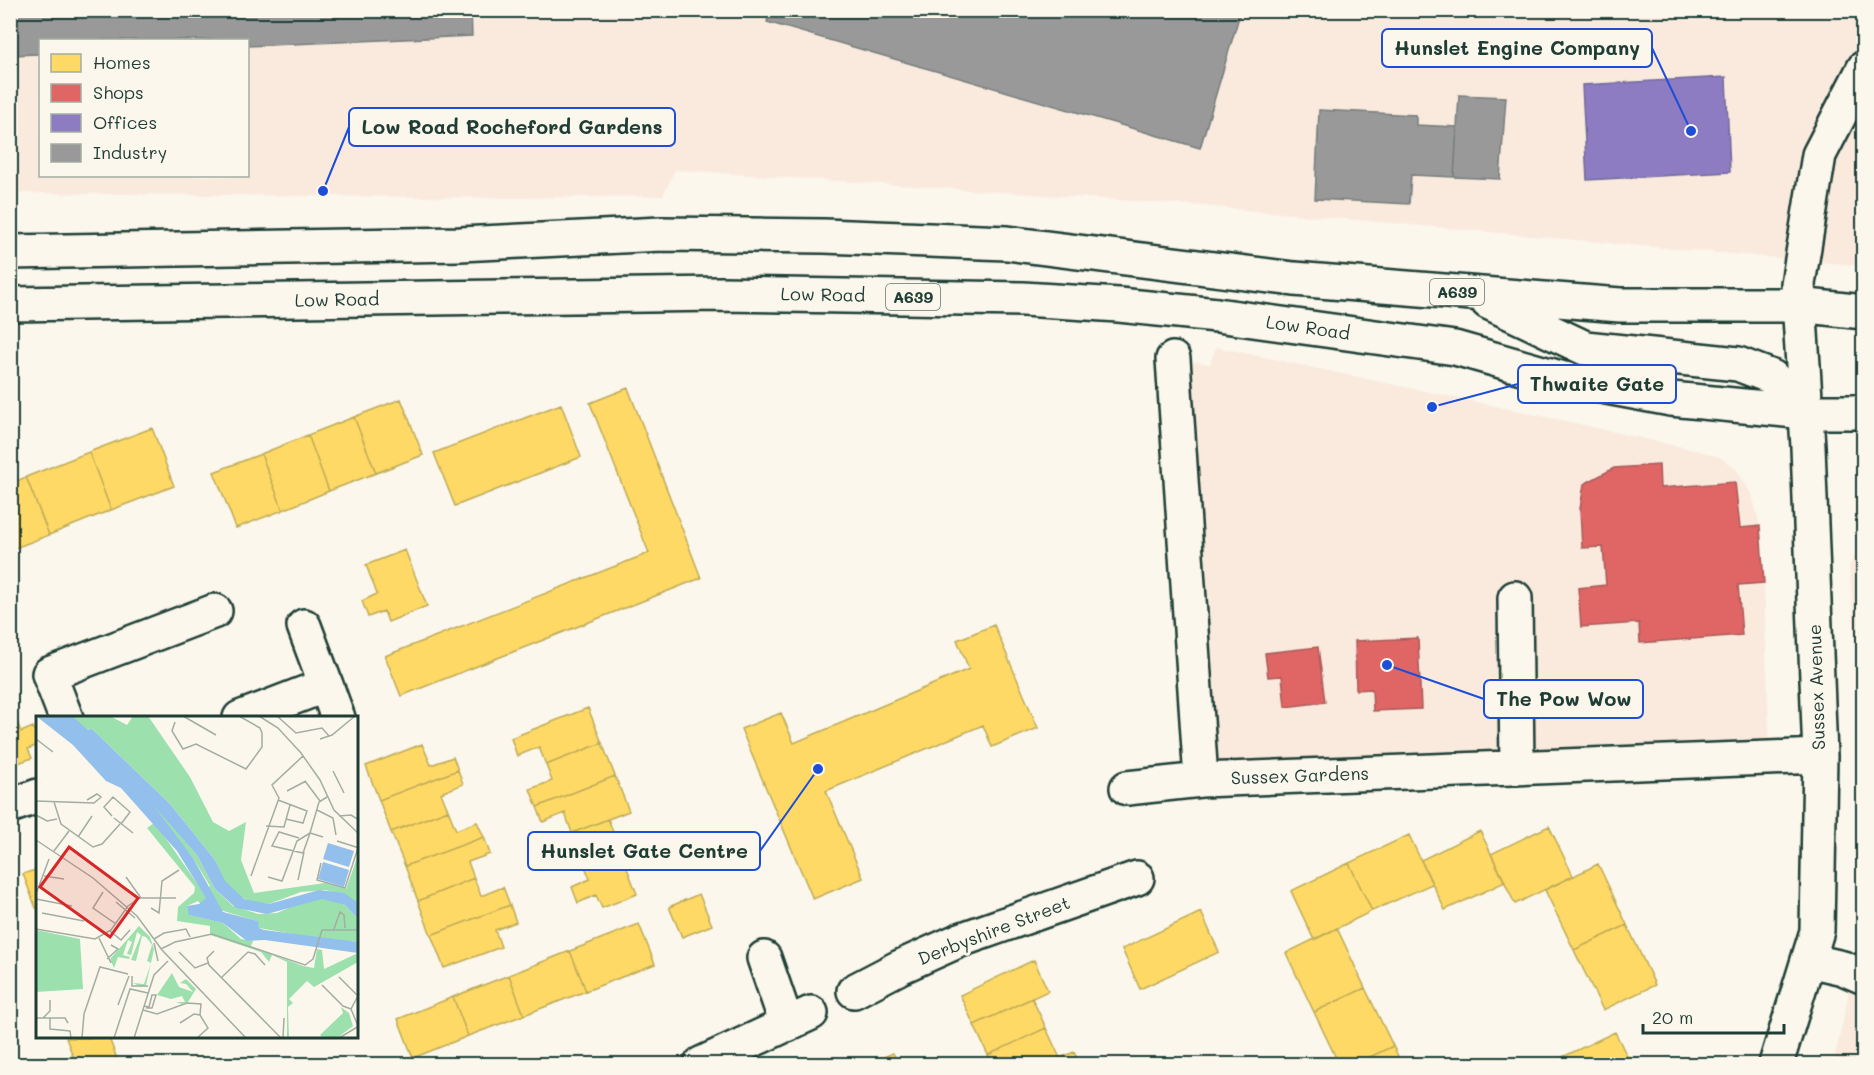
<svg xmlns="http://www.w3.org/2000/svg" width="1874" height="1075" font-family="Mali,sans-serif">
	<rect width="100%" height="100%" fill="#fbf7ec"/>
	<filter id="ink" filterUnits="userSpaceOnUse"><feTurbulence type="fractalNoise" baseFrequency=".0167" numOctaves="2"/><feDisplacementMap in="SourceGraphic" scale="12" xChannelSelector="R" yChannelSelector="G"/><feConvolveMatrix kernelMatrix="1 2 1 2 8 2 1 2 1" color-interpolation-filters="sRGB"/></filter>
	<g filter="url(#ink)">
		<path fill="#faeade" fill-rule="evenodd" d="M 11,11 L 1863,11 L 1863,266 L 1190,205 L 675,170 L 663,196 L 521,198 L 11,193 ZM 40,40 L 248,40 L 248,176 L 40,176 Z
			M 1216,347 L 1566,421 L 1704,452 L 1722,458 L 1737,470 L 1752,495 L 1760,526 L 1764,583 L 1770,758 L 1201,780 L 1173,359 L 1210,364 Z
			M 1863,538 L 1863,729 L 1849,567 Z
			M 1863,906 L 1863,1064 L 1833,1064 L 1846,1007 Z"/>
		<path fill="#ffd966" stroke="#bcaa57" stroke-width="1.5" d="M 628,388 L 701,578 L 401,696 L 385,656 L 649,553 L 590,403 Z
			M 401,399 L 423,455 L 376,473 L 354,417 Z
			M 561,404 L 581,457 L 455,506 L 434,453 Z
			M 354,417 L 376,473 L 329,491 L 308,435 Z
			M 152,428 L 174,486 L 111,510 L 89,452 Z
			M 308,435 L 329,491 L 283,510 L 261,454 Z
			M 89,452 L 111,510 L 49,535 L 26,477 Z
			M 261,454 L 283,510 L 236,528 L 214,472 Z
			M 26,477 L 49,535 L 10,550 L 10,484 Z
			M 405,550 L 427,606 L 388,622 L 384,611 L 368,617 L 362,601 L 377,594 L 366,565 Z
			M 994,625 L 1038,728 L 992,747 L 983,725 L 826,791 L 863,878 L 813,899 L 741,729 L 781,713 L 794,743 L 969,669 L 957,640 Z
			M 10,703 L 21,732 L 33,727 L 38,740 L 38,745 L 28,749 L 32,758 L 10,766 Z
			M 588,708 L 602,743 L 546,765 L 539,747 L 517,756 L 511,738 Z
			M 602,743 L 615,776 L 537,807 L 530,789 L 552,781 L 546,765 Z
			M 422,744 L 431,765 L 453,757 L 458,770 L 379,800 L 366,766 Z
			M 458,770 L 463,784 L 441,793 L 448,810 L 391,832 L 379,800 Z
			M 615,776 L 629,811 L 572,833 L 565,813 L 543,822 L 537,807 Z
			M 448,810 L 456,830 L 477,822 L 484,837 L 405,866 L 391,832 Z
			M 608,819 L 637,894 L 602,908 L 596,895 L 578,903 L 572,887 L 590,879 L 572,833 Z
			M 1549,826 L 1573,876 L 1515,904 L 1491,854 Z
			M 1480,831 L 1505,882 L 1445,910 L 1421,860 Z
			M 1409,835 L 1432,884 L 1372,911 L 1349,863 Z
			M 484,837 L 490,854 L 468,862 L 474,878 L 418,901 L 405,866 Z
			M 1349,863 L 1372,911 L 1314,940 L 1291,891 Z
			M 1598,864 L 1627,925 L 1574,950 L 1545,890 Z
			M 38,869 L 38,908 L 36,908 L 23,874 Z
			M 474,878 L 481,896 L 503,887 L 510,905 L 431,935 L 418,901 Z
			M 699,894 L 712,925 L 682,937 L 669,907 Z
			M 510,905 L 516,922 L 495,930 L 501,947 L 444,968 L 431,935 Z
			M 1201,912 L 1219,952 L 1140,989 L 1122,949 Z
			M 639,924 L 655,964 L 586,991 L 570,951 Z
			M 1627,925 L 1655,985 L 1603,1010 L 1574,950 Z
			M 1337,928 L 1365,988 L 1314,1012 L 1286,953 Z
			M 570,951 L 586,991 L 524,1015 L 509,975 Z
			M 1034,960 L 1048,991 L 974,1025 L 960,995 Z
			M 509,975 L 524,1015 L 468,1036 L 453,997 Z
			M 1365,988 L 1393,1046 L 1355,1064 L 1339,1064 L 1314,1012 Z
			M 453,997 L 468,1036 L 413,1058 L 398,1019 Z
			M 1032,998 L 1046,1028 L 988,1055 L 974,1025 Z
			M 1046,1028 L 1060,1058 L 1046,1064 L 992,1064 L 988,1055 Z
			M 1615,1032 L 1631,1064 L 1558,1064 L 1556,1060 Z
			M 66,1038 L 109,1038 L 119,1064 L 76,1064 Z
			M 1393,1046 L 1402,1064 L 1355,1064 Z
			M 1074,1052 L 1080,1064 L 1046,1064 Z
			M 893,1053 L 899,1064 L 868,1064 Z"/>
		<path fill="#e06666" stroke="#a65a57" stroke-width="1.5" d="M 1659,465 L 1660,488 L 1735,482 L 1740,528 L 1760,526 L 1764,583 L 1738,585 L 1742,635 L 1640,643 L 1639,623 L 1581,627 L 1578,588 L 1606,585 L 1603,547 L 1582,548 L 1580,509 L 1584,484 L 1614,468 Z
			M 1418,638 L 1421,709 L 1373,711 L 1372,689 L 1356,690 L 1355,641 Z
			M 1318,647 L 1325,702 L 1285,707 L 1282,676 L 1268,677 L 1265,653 Z"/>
		<path fill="#8e7cc3" stroke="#6d6998" stroke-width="1.5" d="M 1726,77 L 1730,172 L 1587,180 L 1582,85 Z"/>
		<path fill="#999" stroke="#747d7b" stroke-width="1.5" d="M 10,10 L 471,10 L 472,36 L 248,46 L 248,40 L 40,40 L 40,54 L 10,55 Z
			M 770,10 L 1241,10 L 1200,148 L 767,22 Z
			M 1459,95 L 1506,97 L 1500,179 L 1454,177 Z
			M 1319,110 L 1416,115 L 1416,125 L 1457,127 L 1454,177 L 1411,175 L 1409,204 L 1315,199 Z"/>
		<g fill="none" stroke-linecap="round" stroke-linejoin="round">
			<g stroke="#1f3d34" stroke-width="38">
				<path id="minor" d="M 1173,359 L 1201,780 L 1820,756
					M 1515,598 L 1517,768
					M 326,685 L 338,718
					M 66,718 L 49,674 L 215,611
					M 240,718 L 326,685 L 304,626
					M 1127,788 L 1201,780
					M 10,806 L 38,796
					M 764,958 L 787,1025
					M 1808,960 L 1843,968 L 1864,977
					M 854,991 L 900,967 L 960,940 L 1137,878
					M 701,1064 L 811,1013
					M 1776,1064 L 1817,931 L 1820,756 L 1808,447 L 1798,284 L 1819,155 L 1864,68"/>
			</g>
			<g stroke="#1f3d34" stroke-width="38">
				<path id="major" d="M 10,252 L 460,244 L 661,234 L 824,236 L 1007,243 L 1294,279 L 1620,305 L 1798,305 L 1864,312
					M 1488,302 L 1585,348 L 1738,364 L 1772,377 L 1806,412
					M 10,304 L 721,294 L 1023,299 L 1119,305 L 1217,315 L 1455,348 L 1564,379 L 1671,399 L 1806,412 L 1864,412"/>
			</g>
			<use href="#minor" stroke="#fbf7ec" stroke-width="33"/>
			<use href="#major" stroke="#fbf7ec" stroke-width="33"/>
		</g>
	</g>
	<g text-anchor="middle" stroke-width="6" stroke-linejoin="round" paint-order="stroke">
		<g fill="#fbf7ec" stroke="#61756b" stroke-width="1.5">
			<rect x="1430" y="279" width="54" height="26" rx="4.5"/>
			<rect x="886" y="284" width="54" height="26" rx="4.5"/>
		</g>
		<g font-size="16" font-weight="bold" fill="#1f3d34">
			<text x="1457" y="298">A639</text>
			<text x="913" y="303">A639</text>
		</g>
		<g font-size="18" fill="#1f3d34" stroke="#fbf7ec">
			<text transform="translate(823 295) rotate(1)" y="6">Low Road</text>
			<text transform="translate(337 300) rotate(-1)" y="6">Low Road</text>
			<text transform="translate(1308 328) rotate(8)" y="6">Low Road</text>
			<text transform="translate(1817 687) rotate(-92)" y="6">Sussex Avenue</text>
			<text transform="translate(1300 776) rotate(-2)" y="6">Sussex Gardens</text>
			<text transform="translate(994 931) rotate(-21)" y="6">Derbyshire Street</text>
		</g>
	</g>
	<g transform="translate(36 716)">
		<rect width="322" height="322" fill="#fbf7ec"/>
		<path d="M 33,0 L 74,0 L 91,9 L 97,0 L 112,0 L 154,61 L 177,106 L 193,115 L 210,106 L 205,144 L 218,177 L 289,167 L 310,173 L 321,142 L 322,187 L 290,174 L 265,176 L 233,188 L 218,187 L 202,180 L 188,165 L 179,144 L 134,88 L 56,13 L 49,14 ZM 118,89 L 161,139 L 179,173 L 197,190 L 222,198 L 241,197 L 273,183 L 292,183 L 309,189 L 322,203 L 322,226 L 284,223 L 223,212 L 221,205 L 184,194 L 171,195 L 162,185 L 151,190 L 154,199 L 187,207 L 205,223 L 217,225 L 215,230 L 267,250 L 278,252 L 281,233 L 286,234 L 288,253 L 322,237 L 322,246 L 278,271 L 271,265 L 253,283 L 257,287 L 252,291 L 253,322 L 251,322 L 251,246 L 236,239 L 233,246 L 225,236 L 174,219 L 174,210 L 141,205 L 142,191 L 158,177 L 159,171 L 111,112 L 118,107 L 122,111 L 174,186 L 170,174 L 174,170 L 157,142 L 116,92 ZM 103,210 L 114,221 L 118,233 L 110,269 L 105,271 L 97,267 L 108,268 L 115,247 L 111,245 L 116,229 L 110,221 L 106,220 L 100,245 L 95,244 L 105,219 L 101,216 L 95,239 L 91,238 L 96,226 L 92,224 L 87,239 L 94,241 L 93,243 L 82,241 L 78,252 L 74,243 ZM 0,214 L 44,223 L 47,273 L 0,276 ZM 136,257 L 143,271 L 157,276 L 150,268 L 144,267 L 150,263 L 160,273 L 152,286 L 146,288 L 140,286 L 149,286 L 146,280 L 135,283 L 121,279 ZM 305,291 L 313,297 L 317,310 L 301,322 L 287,322 L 284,319 L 307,297 Z" fill="#9ce1ad"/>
		<path d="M 0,0 L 33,0 L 49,14 L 56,13 L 134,88 L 179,144 L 189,165 L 208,183 L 233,188 L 283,174 L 308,177 L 322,187 L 322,203 L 309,189 L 286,183 L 231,198 L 200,192 L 179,173 L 161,139 L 118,90 L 157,142 L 187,196 L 222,205 L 223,212 L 228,214 L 322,226 L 322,237 L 229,224 L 211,225 L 187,207 L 153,199 L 151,190 L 163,188 L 170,182 L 141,135 L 85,72 L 70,65 L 37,29 ZM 292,127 L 318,135 L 313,151 L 287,143 ZM 287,146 L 313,154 L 308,171 L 282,163 Z" fill="#92bfec"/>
		<path fill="none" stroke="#92bfec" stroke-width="3" d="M 34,0 L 53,17"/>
		<path fill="none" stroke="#a3ada2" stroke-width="1.5" d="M 147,0 L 180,19M 223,0 L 242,12 L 265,37 L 284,64 L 298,94 L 323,118M 241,0 L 260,17 L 286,12 L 293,20M 139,6 L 136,15 L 147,33 L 160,28 L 210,53 L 226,31 L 226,17 L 224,12 L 203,0M 0,23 L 17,36M 284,23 L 296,19 L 319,0M 297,55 L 308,77M 269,65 L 284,85M 251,75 L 270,65M 242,84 L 271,95 L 267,107 L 250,103M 0,85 L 58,87 L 65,81 L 61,78 L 51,84M 18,86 L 25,108 L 57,131 L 66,128 L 84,108M 281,94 L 297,102 L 300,119M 0,99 L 11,105 L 21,103M 76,100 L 68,91 L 77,81 L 94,96 L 85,108M 303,100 L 315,99 L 323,104M 78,102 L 97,117M 230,110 L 248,111 L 254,89M 42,121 L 56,100M 287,121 L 274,117 L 283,86 L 291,81M 263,122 L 243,116 L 236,130 L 267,137 L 274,117M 0,124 L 57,162 L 101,200 L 126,234 L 210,322M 301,125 L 323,132M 18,135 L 33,115M 285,147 L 281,164 L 309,172 L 322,132M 8,160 L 28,163M 215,160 L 243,82 L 236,69 L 267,40M 90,161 L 105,182M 232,161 L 246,165 L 261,125 L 274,117M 262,164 L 268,136M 67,176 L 57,192 L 80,208M 0,178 L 13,143M 0,183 L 36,190M 80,186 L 99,202M 115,192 L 123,197 L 126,165 L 143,154M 6,197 L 48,205M 0,213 L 59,223 L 75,214 L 92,190 L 104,182 L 140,182M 298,213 L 304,196 L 308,199 L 309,212M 74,215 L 85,224 L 94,214M 63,222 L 75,247M 118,223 L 128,217 L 150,213 L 154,221M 118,227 L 122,245M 125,233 L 139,226 L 176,218 L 269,249 L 277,243 L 286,214 L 323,214M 178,235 L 171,242 L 173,249 L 245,322M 143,236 L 159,252 L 172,247M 71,243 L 82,233 L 75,229M 96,260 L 96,270 L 112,270M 186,261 L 212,236 L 219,238 L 229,249M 303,261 L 321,279M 286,269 L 307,290 L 315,293M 82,289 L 93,260M 108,290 L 113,291 L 116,279 L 120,279 L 116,292 L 110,292M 107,294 L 121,298 L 151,287 L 165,288 L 164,299 L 172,312 L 161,322M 0,302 L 29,302 L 32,307M 7,302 L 14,295 L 14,284M 14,302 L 14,313 L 34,315 L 35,322M 144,307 L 158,298 L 164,299M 322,310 L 315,293 L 323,278M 46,322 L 48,298 L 64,251 L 92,258M 78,322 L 94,273 L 112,277M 98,322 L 118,259 L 132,245M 247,322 L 248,302M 303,322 L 323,310"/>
		<path fill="#d62828" fill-opacity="0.15" stroke="#d62828" stroke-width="3" d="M 33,131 L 102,182 L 74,221 L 4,171 Z"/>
		<rect width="322" height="322" fill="none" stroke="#1f3d34" stroke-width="3"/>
	</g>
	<path fill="none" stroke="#1d4ed8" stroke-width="2" d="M1691 131L1652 48M323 191L349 127M1432 407L1518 384M1387 665L1484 699M818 769L760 851"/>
	<g fill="#1d4ed8" stroke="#fbf7ec" stroke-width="2">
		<circle cx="1691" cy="131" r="6"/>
		<circle cx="323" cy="191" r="6"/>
		<circle cx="1432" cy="407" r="6"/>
		<circle cx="1387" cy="665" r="6"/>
		<circle cx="818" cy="769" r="6"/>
	</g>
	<g fill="#fbf7ec" stroke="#1d4ed8" stroke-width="2">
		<rect x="1382" y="29" width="270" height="38" rx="6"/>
		<rect x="349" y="108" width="326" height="38" rx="6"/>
		<rect x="1518" y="365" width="158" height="38" rx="6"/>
		<rect x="1484" y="680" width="159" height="38" rx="6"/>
		<rect x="528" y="832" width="232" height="38" rx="6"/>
	</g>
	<g font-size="20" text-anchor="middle" font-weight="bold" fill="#1f3d34">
		<text x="1517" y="55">Hunslet Engine Company</text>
		<text x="512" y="134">Low Road Rocheford Gardens</text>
		<text x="1597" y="391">Thwaite Gate</text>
		<text x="1564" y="706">The Pow Wow</text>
		<text x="644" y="858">Hunslet Gate Centre</text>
	</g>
	<rect width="1874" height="1075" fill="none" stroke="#fbf7ec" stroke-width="36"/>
	<rect x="18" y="18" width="1838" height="1039" fill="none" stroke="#1f3d34" stroke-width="2" filter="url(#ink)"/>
	<rect x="39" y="39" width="210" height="138" fill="#fbf7ec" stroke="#a3ada2" stroke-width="1.5"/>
	<rect x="51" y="54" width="30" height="18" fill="#ffd966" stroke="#a3ada2" stroke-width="1.5"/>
	<text x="93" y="69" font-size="18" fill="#1f3d34">Homes</text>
	<rect x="51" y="84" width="30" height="18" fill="#e06666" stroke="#a3ada2" stroke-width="1.5"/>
	<text x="93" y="99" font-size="18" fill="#1f3d34">Shops</text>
	<rect x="51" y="114" width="30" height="18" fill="#8e7cc3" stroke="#a3ada2" stroke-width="1.5"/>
	<text x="93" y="129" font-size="18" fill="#1f3d34">Offices</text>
	<rect x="51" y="144" width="30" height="18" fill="#999999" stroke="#a3ada2" stroke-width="1.5"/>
	<text x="93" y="159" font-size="18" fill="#1f3d34">Industry</text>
	<path d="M1643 1024v9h141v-9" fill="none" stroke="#1f3d34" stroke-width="3"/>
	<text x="1652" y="1024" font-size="18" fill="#1f3d34" stroke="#fbf7ec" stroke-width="4.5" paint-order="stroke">20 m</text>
</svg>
